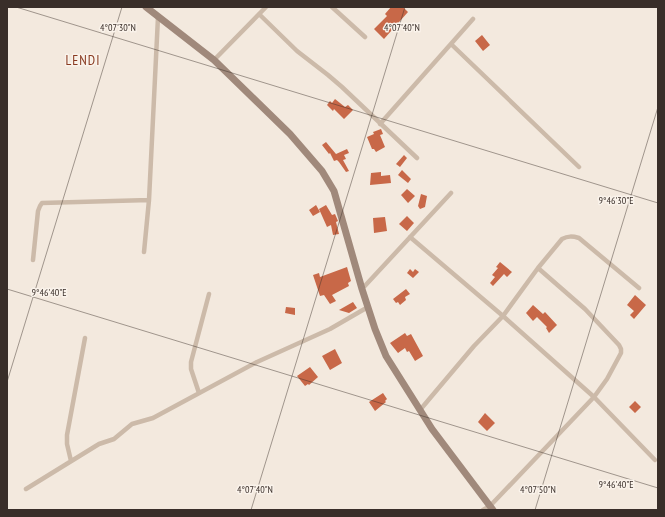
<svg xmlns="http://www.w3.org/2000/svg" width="665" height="517" font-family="'PT Sans Narrow',sans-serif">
	<rect width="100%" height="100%" fill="#f3e9de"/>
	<path fill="#c86848" d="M 391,7 L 403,7 L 408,12 L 384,39 L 374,29 L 387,16 L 385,14 Z
		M 482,35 L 490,45 L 483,51 L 475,41 Z
		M 335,99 L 345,107 L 348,105 L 353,110 L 344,119 L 334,109 L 333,111 L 327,105 L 330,101 L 332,103 Z
		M 381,129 L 383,134 L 380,135 L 385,147 L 376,152 L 374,149 L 372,149 L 367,137 L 374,134 L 373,132 Z
		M 326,142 L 336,154 L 347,149 L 349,153 L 344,155 L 346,159 L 343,160 L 349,171 L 346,172 L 339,162 L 337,160 L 334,161 L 330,153 L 329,154 L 322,145 Z
		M 404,155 L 407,158 L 400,167 L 396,164 Z
		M 402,170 L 411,179 L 408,183 L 398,175 Z
		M 381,172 L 381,176 L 390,175 L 391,183 L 370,185 L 371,173 Z
		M 407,189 L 415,196 L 408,203 L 401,195 Z
		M 421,194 L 427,196 L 425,207 L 420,209 L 418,206 Z
		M 316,205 L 320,212 L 313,216 L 309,210 Z
		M 326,205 L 332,215 L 335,214 L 338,221 L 336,222 L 339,234 L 333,235 L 331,225 L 327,227 L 319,209 Z
		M 407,216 L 414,223 L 407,231 L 399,224 Z
		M 385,217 L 387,231 L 374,233 L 373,218 Z
		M 500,262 L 512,272 L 507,277 L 504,274 L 493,286 L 490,283 L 495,277 L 492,275 L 498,268 L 496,267 Z
		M 347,267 L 351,281 L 348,283 L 349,286 L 332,295 L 336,301 L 330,304 L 324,295 L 320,296 L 313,275 L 319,273 L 320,277 Z
		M 410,269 L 413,272 L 415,269 L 419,272 L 413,278 L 407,273 Z
		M 406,289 L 410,294 L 405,297 L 406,300 L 400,305 L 398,302 L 396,303 L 393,299 Z
		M 635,295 L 646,305 L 634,319 L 630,315 L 634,311 L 627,305 Z
		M 353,302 L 357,308 L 349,313 L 339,310 Z
		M 533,305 L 543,314 L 545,312 L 557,325 L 549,333 L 546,328 L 547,327 L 537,317 L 533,321 L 526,313 Z
		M 286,307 L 295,308 L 295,315 L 285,313 Z
		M 405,333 L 407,336 L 411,334 L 423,356 L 415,361 L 409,351 L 407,352 L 405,348 L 398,353 L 390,343 Z
		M 335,349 L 342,363 L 330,370 L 322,356 Z
		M 310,367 L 318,377 L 309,385 L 308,384 L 305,386 L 297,376 Z
		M 383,393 L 387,399 L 385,401 L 386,402 L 375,411 L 369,402 Z
		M 635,401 L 641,407 L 635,413 L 629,407 Z
		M 485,413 L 495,423 L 487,431 L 478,422 Z"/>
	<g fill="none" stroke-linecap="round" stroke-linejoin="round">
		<path stroke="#ccbaa9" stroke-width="4.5" d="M 332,7 L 365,37
			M 259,14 L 297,51 L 328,75 L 342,87 L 417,158
			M 451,44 L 579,167
			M 214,60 L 266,7
			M 380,124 L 473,19
			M 410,237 L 503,316 L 594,397 L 655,460
			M 144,252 L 149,200 L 158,17
			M 33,260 L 38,211 L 40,206 L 42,203 L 149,200
			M 362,289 L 451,193
			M 199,393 L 191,369 L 191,362 L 209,294
			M 420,410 L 474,346 L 503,316 L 538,268 L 562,239 C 568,236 572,236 579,238 L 639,288
			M 71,461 L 67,444 L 67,435 L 85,338
			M 26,489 L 99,444 L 114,439 L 132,424 L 153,418 L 257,362 L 330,329 L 368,307
			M 483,510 L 490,506 L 594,397 L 607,379 L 621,353 L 621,349 L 619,345 L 585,309 L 538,268"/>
		<path stroke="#a0897b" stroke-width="7" d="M 146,7 L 214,60 L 290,134 L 322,171 L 334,191 L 362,289 L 375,329 L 386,356 L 432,429 L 493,510"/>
	</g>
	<path fill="none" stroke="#392e29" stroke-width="1" stroke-opacity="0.45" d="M 16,7 L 658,203M 7,289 L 658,488M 7,382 L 122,7M 251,510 L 405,7M 535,510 L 658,107"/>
	<g text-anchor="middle" stroke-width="3" stroke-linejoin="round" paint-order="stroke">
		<g font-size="14" letter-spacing="1" fill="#893b21" stroke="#faf3eb">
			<text x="83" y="65">LENDI</text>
		</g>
	</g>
	<g font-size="10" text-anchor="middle" fill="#392e29" stroke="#faf3eb" stroke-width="3" stroke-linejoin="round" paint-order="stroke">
		<text x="118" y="31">4°07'30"N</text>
		<text x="402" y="31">4°07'40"N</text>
		<text x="616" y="204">9°46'30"E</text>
		<text x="49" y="296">9°46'40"E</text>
		<text x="616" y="488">9°46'40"E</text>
		<text x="255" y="493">4°07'40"N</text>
		<text x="538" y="493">4°07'50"N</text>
	</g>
	<rect width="665" height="517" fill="none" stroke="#392e29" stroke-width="16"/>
</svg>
